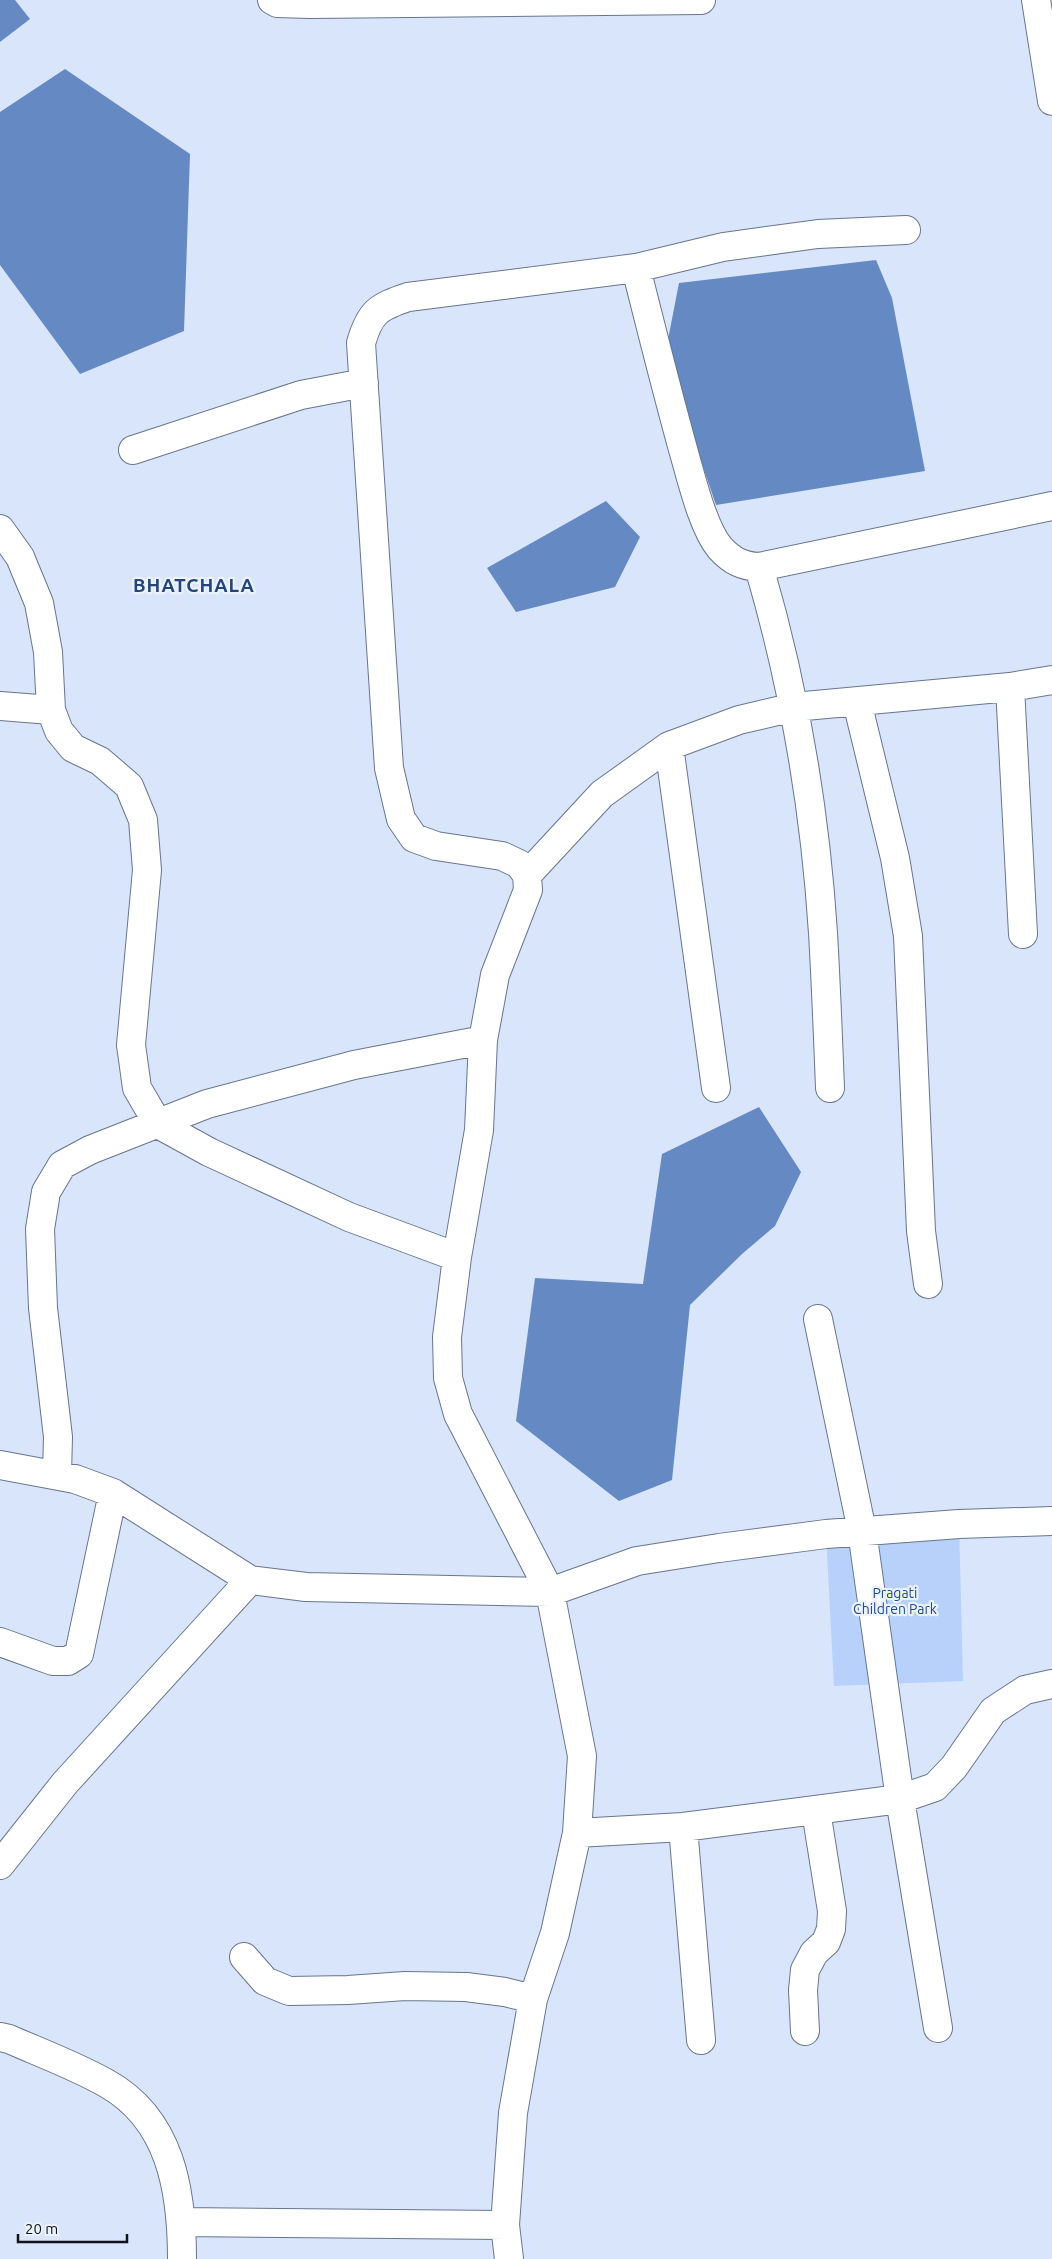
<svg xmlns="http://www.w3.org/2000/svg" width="1052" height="2259" font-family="Ubuntu,sans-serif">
	<rect width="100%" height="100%" fill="#d8e5fa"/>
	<path fill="#b7d1fb" d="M 959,1524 L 963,1681 L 834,1686 L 826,1534 Z"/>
	<path fill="#6589c2" d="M 0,0 L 15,0 L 30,19 L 0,42 Z
		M 65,69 L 190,154 L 184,331 L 80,374 L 0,265 L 0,112 Z
		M 876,260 L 892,298 L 925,471 L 716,505 L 665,355 L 679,283 Z
		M 606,501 L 640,537 L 615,587 L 516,612 L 487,568 Z
		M 759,1107 L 801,1172 L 775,1226 L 742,1254 L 690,1305 L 672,1480 L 619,1501 L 516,1421 L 535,1278 L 643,1284 L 662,1154 Z"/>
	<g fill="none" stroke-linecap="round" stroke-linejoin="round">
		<g stroke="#67768d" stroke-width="30">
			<path id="minor" d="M 272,0 L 277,3 L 310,4 L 701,0
				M 1036,0 L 1052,101
				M 636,268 C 652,332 668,396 686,460 C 693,485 704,529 720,548 C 732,561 742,566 759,567 L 1052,506
				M 133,450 L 301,395 L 364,383
				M 0,529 L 20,557 L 39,603 L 48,652 L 51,710 L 59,731 L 73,748 L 100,761 L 129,786 L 143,820 L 147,870 L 131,1045 L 137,1088 L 158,1124 L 209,1152 L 349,1217 L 457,1257
				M 759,567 C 794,686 815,809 823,933 C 826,984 828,1036 830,1088
				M 1010,687 L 1023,934
				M 857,702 L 895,858 L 908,936 L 921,1231 L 928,1284
				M 0,706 L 51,710
				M 669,746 L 716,1088
				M 527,875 L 602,794 L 669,746 L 739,720 L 794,707 L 1010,687 L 1052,680
				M 818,1319 L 862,1531 L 900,1799 L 938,2028
				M 0,1465 L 75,1479 L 113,1493 L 250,1580 L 306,1587 L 550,1592 L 637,1561 L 719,1548 L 826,1534 L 959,1524 L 1052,1521
				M 57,1474 L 58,1437 L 43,1308 L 40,1229 L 46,1192 L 62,1165 L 90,1150 L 207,1104 L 354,1065 L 483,1040
				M 0,1642 L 53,1661 L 68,1661 L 79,1654 L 113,1493
				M 683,1827 L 701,2040
				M 577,1833 L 683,1827 L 900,1799 L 935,1787 L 954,1767 L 993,1711 L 1025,1690 L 1052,1684
				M 0,1865 L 65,1783 L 250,1580
				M 244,1957 L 265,1981 L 289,1991 L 348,1990 L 405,1986 L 466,1987 L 505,1992 L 533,1999
				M 805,2031 L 803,1990 L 805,1970 L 814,1953 L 826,1942 L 831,1929 L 832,1911 L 816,1811
				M 0,2037 L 9,2039 C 41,2053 76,2066 106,2083 C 171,2119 182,2191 182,2259
				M 182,2222 L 505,2225
				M 509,2259 L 505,2225 L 513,2113 L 533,1999 L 555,1933 L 577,1833 L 582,1756 L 550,1592 L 458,1414 L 448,1378 L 447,1337 L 457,1257 L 479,1130 L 483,1040 L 495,975 L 528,890 L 527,875 L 519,864 L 502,856 L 436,846 L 414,838 L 401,819 L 389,768 L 361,343 C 370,312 378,307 408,297 L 636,268 L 723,247 L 818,234 L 906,230"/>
		</g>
		<use href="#minor" stroke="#fff" stroke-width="28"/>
	</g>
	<g text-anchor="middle" stroke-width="4.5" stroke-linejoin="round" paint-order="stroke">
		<g font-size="14" fill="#1d4a90" stroke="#ebf2fc">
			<text x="895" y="1598">Pragati<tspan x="895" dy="16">Children Park</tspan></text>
		</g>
		<g font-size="19" font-weight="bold" letter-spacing="1" fill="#23457b" stroke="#ebf2fc">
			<text x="194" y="592">BHATCHALA</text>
		</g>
	</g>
	<path d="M18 2234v8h109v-8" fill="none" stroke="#0e131c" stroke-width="2.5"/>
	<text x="25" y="2234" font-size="15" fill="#0e131c" stroke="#ebf2fc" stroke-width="4" paint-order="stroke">20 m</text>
</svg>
